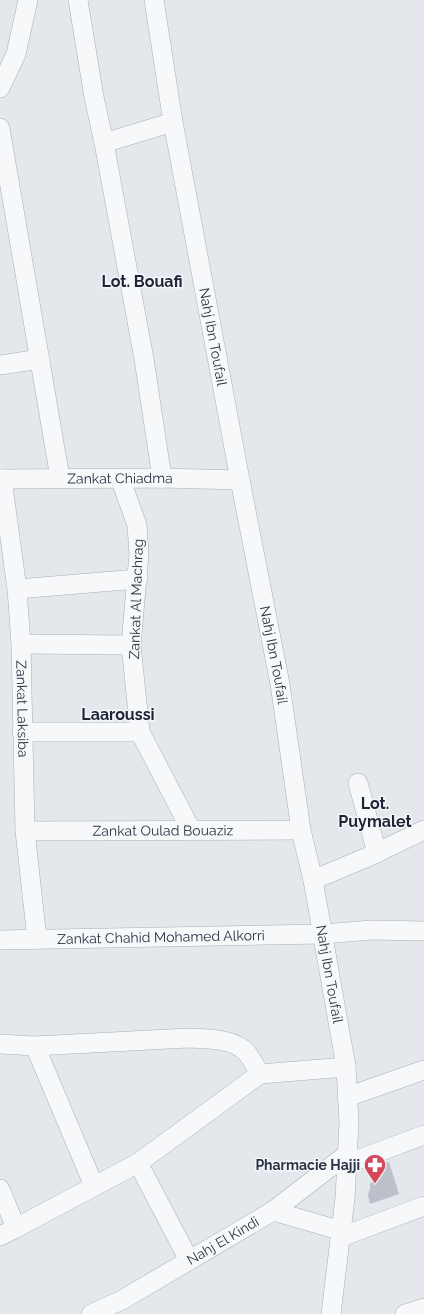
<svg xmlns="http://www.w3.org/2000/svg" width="424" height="1314" font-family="Raleway,sans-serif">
	<rect width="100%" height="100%" fill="#e4e7ec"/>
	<path fill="#bbc0ca" d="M 389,1162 L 399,1194 L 370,1204 L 368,1195 L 370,1188 L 370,1184 L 373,1181 L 371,1174 L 375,1172 L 374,1166 Z"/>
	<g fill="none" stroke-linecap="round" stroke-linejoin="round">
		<g stroke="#a9aeb7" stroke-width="20">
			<g id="minor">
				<path d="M 78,0 L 94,97 L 104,143 L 144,359 L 162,478"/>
				<path id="s1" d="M 154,0 L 173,122 L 240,480 L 280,684 L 301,830 L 313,880 L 346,1067 L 349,1123 L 345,1198 L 331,1314"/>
				<path d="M 0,88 L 16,54 L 28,0"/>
				<path d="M 0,128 L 60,478"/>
				<path d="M 104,143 L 173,122"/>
				<path d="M 0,365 L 40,359"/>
				<path d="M 120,478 L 137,525 L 139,554 L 131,645 L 140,732 L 191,830"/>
				<path id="s2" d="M 0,479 L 162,478 L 240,480"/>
				<path id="s3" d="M 2,479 L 17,589 L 21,644 L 25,831 L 37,939"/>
				<path d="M 17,589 L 138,579"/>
				<path d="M 21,644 L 131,645"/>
				<path d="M 22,732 L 140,732"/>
				<path d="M 358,783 L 377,853"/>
				<path id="s4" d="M 25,831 L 301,830"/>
				<path d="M 313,880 L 370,856 L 424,830"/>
				<path id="s5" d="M 0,940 L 323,934 L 372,930 L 424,931"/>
				<path d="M 0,1044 L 35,1046 L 188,1038 C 207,1039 234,1038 247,1053 C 252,1060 256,1067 260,1074 L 346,1067"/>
				<path d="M 35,1046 L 94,1186"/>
				<path d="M 347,1097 L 424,1070"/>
				<path d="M 138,1163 L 189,1260"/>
				<path d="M 346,1164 L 424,1135"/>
				<path d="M 0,1189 L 16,1228"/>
				<path d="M 273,1211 L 342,1231"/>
				<path d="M 0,1236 L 16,1228 L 138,1163 L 260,1074"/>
				<path d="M 341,1237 L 424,1206"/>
				<path id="s6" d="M 91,1314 L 122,1300 L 273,1211 L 346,1155"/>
				<path d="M 405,1314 L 424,1308"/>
			</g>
		</g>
		<use href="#minor" stroke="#f7f8fa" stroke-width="19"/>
	</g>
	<defs>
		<g id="pharmacy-pin" transform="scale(1.15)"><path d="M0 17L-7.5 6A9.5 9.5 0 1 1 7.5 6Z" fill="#d1495b" stroke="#f4f6f9"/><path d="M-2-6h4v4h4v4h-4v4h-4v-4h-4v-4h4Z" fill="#fff"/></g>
	</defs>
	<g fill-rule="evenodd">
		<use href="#pharmacy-pin" x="375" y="1165"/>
	</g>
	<g text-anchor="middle" stroke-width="3" stroke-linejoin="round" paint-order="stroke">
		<g font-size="14" fill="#2b3445" stroke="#f4f6f9">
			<text dy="5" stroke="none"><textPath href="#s1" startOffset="342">Nahj Ibn Toufail</textPath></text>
			<text dy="5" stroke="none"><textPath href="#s2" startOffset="120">Zankat Chiadma</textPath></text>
			<text transform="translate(136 599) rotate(-88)" y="5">Zankat Al Machrag</text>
			<text dy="5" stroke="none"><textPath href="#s1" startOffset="666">Nahj Ibn Toufail</textPath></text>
			<text dy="5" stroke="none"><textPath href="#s3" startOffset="231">Zankat Laksiba</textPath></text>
			<text dy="5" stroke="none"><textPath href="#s4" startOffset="138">Zankat Oulad Bouaziz</textPath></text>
			<text dy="5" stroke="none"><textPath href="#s5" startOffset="161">Zankat Chahid Mohamed Alkorri</textPath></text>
			<text dy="5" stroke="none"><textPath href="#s1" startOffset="990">Nahj Ibn Toufail</textPath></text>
			<text dy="5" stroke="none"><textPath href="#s6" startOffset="151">Nahj El Kindi</textPath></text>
		</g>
		<g font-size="14" font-weight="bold" fill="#2b3445" stroke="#f4f6f9" text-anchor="end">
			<text x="360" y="1170">Pharmacie Hajji</text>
		</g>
		<g font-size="16" font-weight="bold" fill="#1d2536" stroke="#f4f6f9">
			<text x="142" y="287">Lot. Bouafi</text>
			<text x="118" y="720">Laaroussi</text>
			<text x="375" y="809">Lot.<tspan x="375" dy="18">Puymalet</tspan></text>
		</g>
	</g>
</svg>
